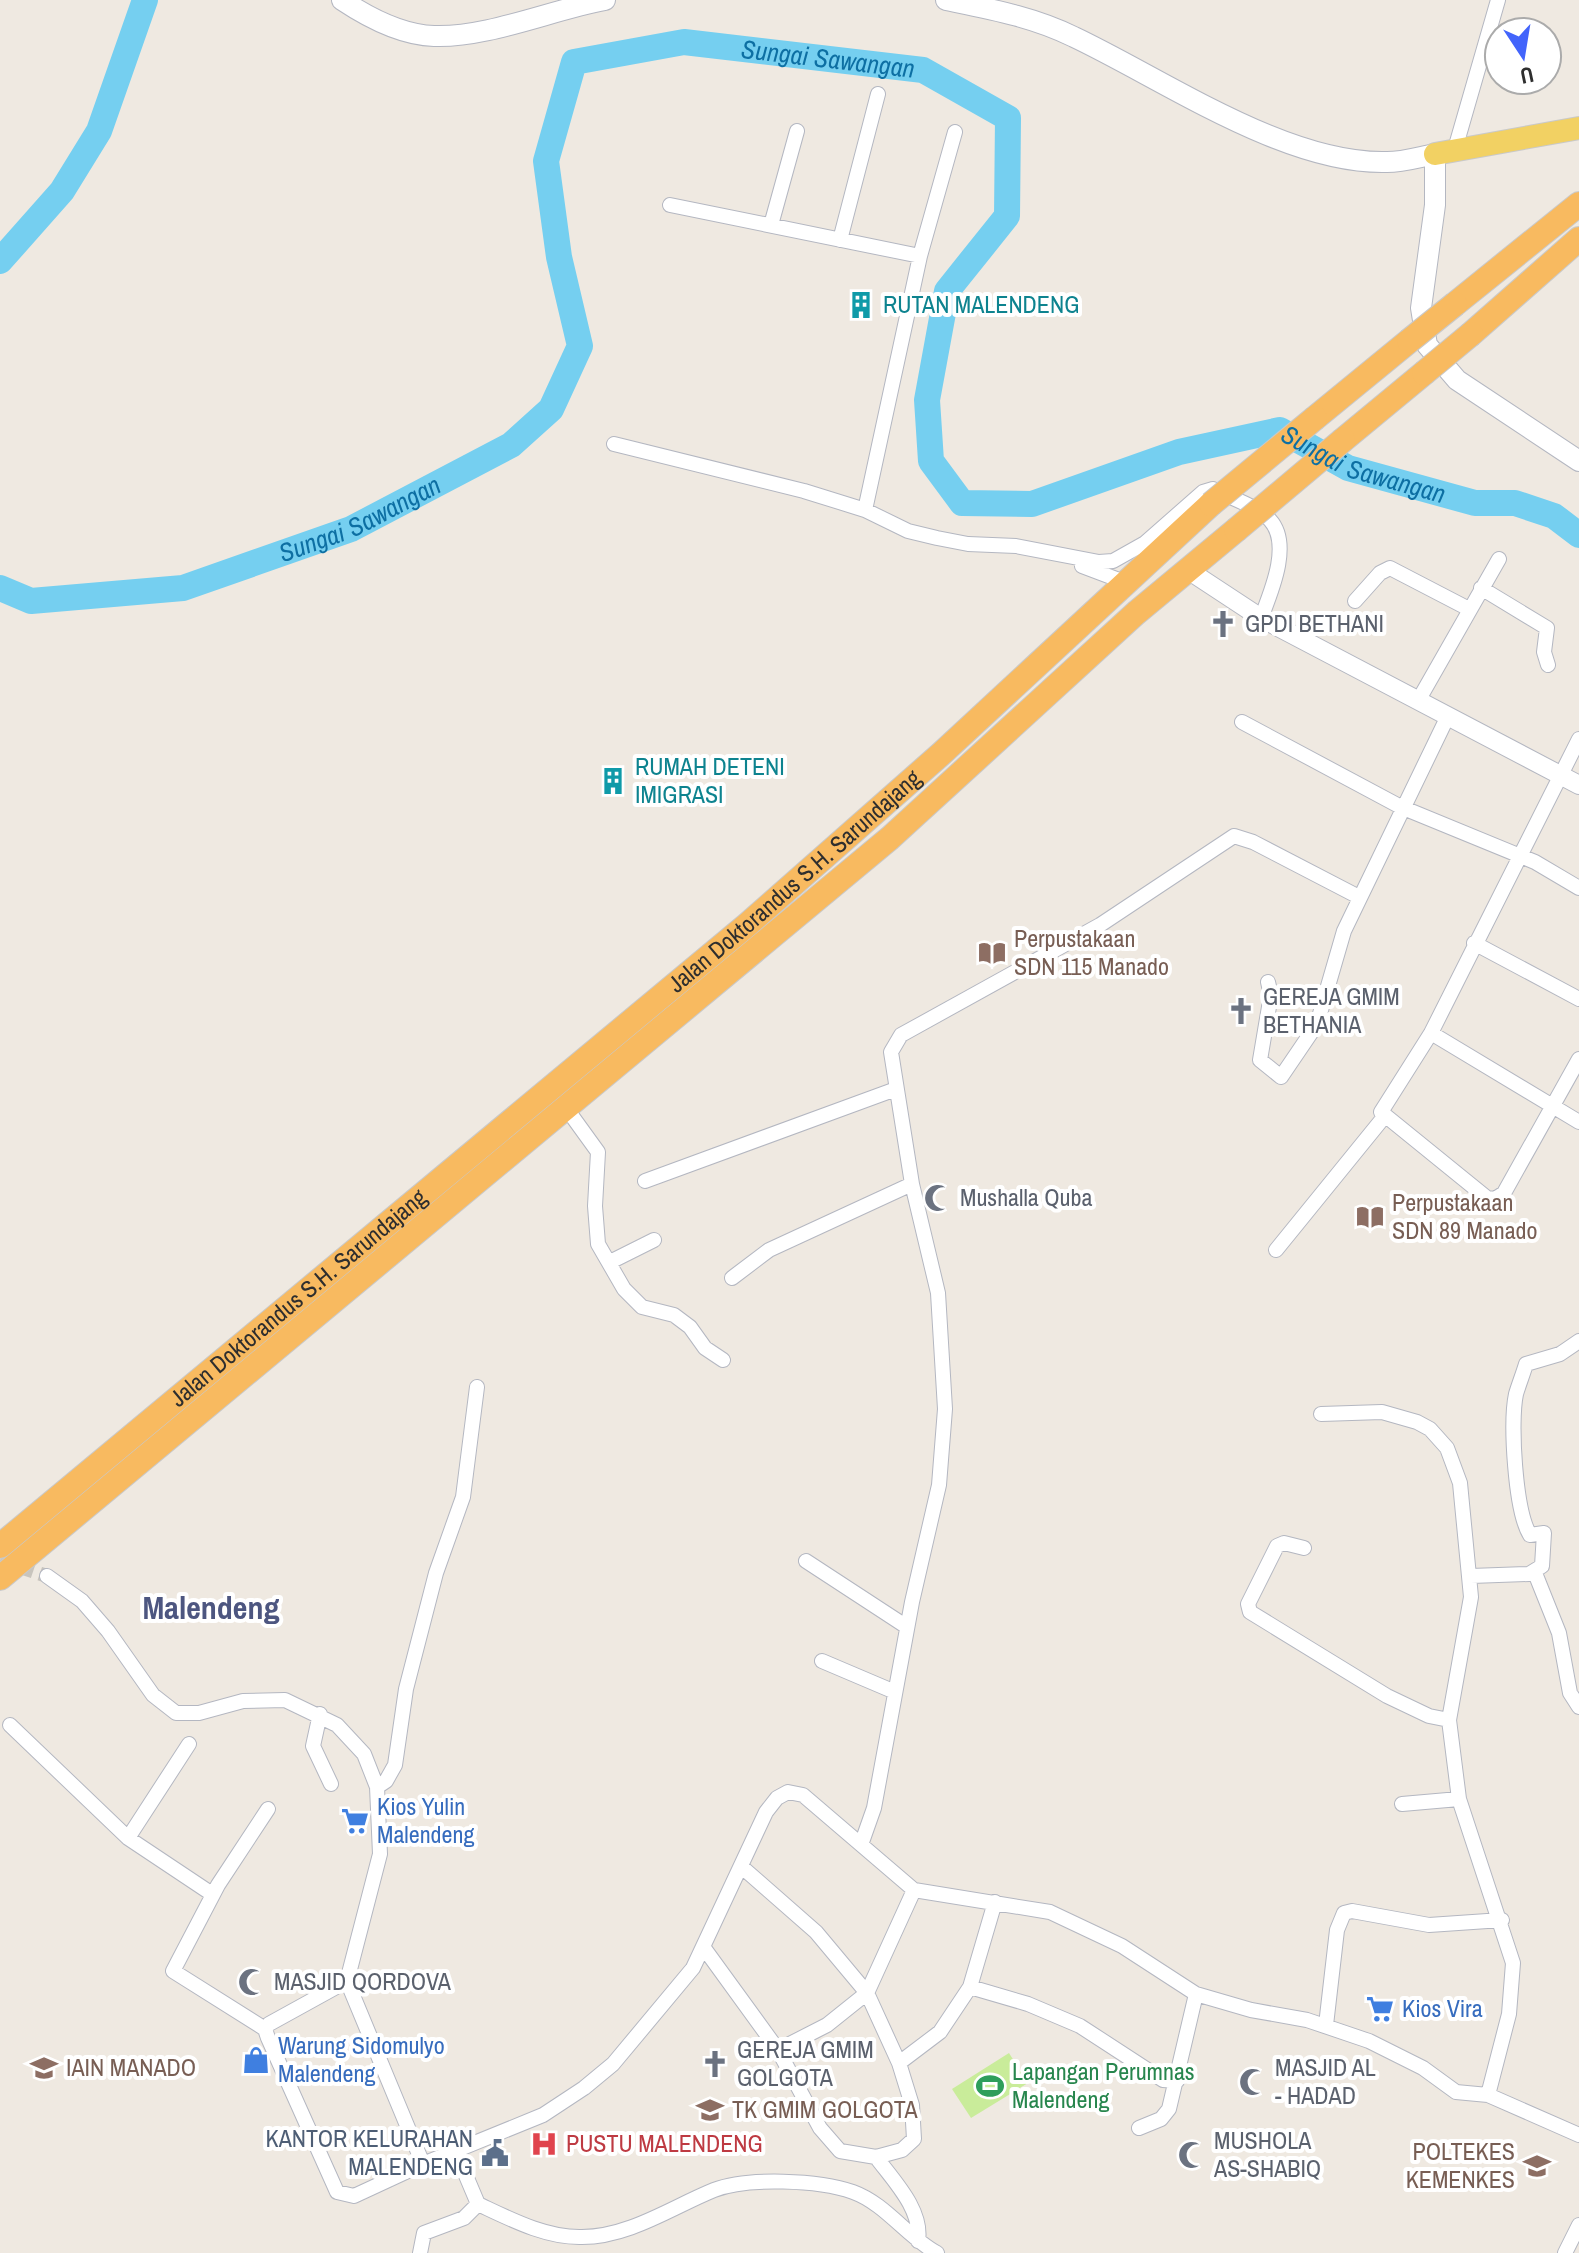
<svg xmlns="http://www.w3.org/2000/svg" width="1579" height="2253" font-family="'Archivo Narrow',sans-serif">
	<rect width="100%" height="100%" fill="#efe9e1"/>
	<path fill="#c9ec9a" d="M 1009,2053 L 1028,2083 L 971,2118 L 952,2089 Z"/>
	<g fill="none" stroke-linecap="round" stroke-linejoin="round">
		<g stroke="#75cff0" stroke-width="26">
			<path d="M 0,261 L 62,191 L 99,131 L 145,0"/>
			<path id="s1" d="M 0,588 L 31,601 L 183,588 L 351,529 L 511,445 L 551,409 L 580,346 L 559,257 L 546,161 L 574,62 L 684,42 L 923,70 L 1008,118 L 1007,216 L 947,291 L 927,400 L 931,461 L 962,503 L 1032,504 L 1179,452 L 1280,430 L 1348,468 L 1475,503 L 1515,503 L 1554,516 L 1579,535"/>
		</g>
		<path stroke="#c8c4bd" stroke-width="14" stroke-dasharray="14 7" stroke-linecap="butt" d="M 0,1560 L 47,1576"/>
		<g stroke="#b4b7c1" stroke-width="16">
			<path id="minor" d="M 1455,149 L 1498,0
				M 670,205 L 920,256 L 865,510
				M 771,225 L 797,131
				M 840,240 L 878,94
				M 920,256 L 955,132
				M 614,444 L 804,491 L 865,510 L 908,531 L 937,538 L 968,544 L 1016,546 L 1099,562 L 1113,561 L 1145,543 L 1203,492 L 1213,489 C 1230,498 1257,506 1270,520 C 1292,544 1271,592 1261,618
				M 1082,566 L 1127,583
				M 1481,588 L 1547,628 L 1544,652 L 1548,665
				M 1355,601 L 1380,573 L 1390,568 L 1469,609
				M 1418,701 L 1499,559
				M 1242,722 L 1401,807 L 1535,862 L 1579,888
				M 1579,739 L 1431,1033 L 1381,1112 L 1487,1198 L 1495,1199 L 1504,1193 L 1579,1059
				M 1474,943 L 1579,999
				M 1268,982 L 1271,995 L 1260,1060 L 1281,1077 L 1317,1024 L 1344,931 L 1447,718
				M 1431,1033 L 1579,1122
				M 564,1105 L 598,1152 L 595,1206 L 598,1244 L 624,1289 L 642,1307 L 674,1315 L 690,1327 L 705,1348 L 723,1360
				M 645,1181 L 896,1089
				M 1276,1250 L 1384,1117
				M 610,1262 L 654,1240
				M 732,1278 L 769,1250 L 912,1184
				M 1321,1414 L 1382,1412 L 1417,1422 L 1430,1429 L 1447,1448 L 1460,1483 L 1471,1597 L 1449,1720 L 1459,1799 L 1513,1963 L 1509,2014 L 1488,2095
				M 1304,1548 L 1284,1543 L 1277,1546 L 1248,1604 L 1250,1612 L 1387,1696 L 1429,1716 L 1449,1720
				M 806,1561 L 907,1627
				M 1535,1573 L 1559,1633 L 1570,1693 L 1579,1707
				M 47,1576 L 82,1601 L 108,1631 L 153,1695 L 176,1713 L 199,1713 L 243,1701 L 285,1700 L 337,1725 L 364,1754 L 377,1787 L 380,1854 L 347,1981 L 423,2164 L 543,2115 L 584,2088 L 613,2064 L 693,1968 L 766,1812 L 777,1798 L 788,1792 L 803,1795 L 914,1890 L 1050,1912 L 1122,1946 L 1196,1994 L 1251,2010 L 1307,2020 L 1369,2041 L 1423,2068 L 1456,2092 L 1488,2095 L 1579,2135
				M 1471,1576 L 1529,1574 L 1542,1566 L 1544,1533 L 1530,1535 C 1515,1511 1510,1422 1516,1394 C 1519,1384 1523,1374 1526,1364 L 1560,1354 L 1579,1341
				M 822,1661 L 895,1692
				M 320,1714 L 313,1746 L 331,1784
				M 10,1725 L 128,1838 L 212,1894
				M 377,1787 L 386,1781 L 395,1765 L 406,1689 L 436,1573 L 463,1497 L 477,1387
				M 1402,1804 L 1459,1799
				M 128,1838 L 189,1744
				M 862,1842 L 874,1808 L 912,1602 L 939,1485 L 945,1409 L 938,1293 L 912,1184 L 891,1052 L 901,1035 L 1100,925 L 1234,836 L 1253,842 L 1359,897
				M 914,1890 L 867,1993 L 899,2063 L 940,2032 L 970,1987
				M 995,1902 L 970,1987 L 1028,2004 L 1080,2026 L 1163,2080 L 1177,2081
				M 704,1948 L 778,2050 L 827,2025 L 867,1993 L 816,1932 L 743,1868
				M 347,1981 L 269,2024 L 265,2029 L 268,2038 L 337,2192 L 354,2196 L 423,2164
				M 1326,2025 L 1337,1930 L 1344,1913 L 1352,1911 L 1429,1925 L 1502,1920
				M 265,2029 L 173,1971 L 218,1885 L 268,1809
				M 778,2050 L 820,2128 L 840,2151 L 876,2157 L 902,2150 L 914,2139 L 912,2105 L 899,2063
				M 1139,2128 L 1161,2119 L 1169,2109 L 1196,1994
				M 456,2152 L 478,2204 C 510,2219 546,2238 582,2237 C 629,2237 672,2207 714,2190 C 747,2177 819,2180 853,2192 C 886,2204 907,2237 937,2253
				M 876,2157 C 893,2180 923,2210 918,2241
				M 420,2253 L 424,2233 L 464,2218 L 478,2204
				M 1565,2253 L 1579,2225"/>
		</g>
		<g stroke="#b4b7c1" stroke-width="20">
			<path id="tertiary" d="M 1188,570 L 1261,618 L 1579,785"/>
		</g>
		<g stroke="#b4b7c1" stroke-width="22">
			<path id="secondary" d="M 342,0 C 369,18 401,35 434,36 C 487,38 551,10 605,0
				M 946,0 C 990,9 1034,17 1074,37 C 1163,79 1286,165 1387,162 C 1403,162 1419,157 1435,154 L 1435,205 L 1421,308 L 1427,345 L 1457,380 L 1579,461"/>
		</g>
		<g stroke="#c9c9c9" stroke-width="24">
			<path id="primary" d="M 1435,154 L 1579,128"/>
		</g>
		<g stroke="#c9c9c9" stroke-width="26">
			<g id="trunk">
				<path d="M 1455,304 L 1579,204"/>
				<path d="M 1471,334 L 1579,239"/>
				<path d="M 1315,418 L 1409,341"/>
				<path d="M 1343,440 L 1424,373"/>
				<path id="s2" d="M 0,1546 L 747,925 L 941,754 L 1211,504"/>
				<path d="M 0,1578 L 890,838 L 1136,613 L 1236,530"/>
			</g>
		</g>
		<use href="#minor" stroke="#fff" stroke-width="14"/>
		<use href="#tertiary" stroke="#fff" stroke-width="18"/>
		<use href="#secondary" stroke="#fff" stroke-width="20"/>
		<use href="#primary" stroke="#f2d163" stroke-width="22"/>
		<use href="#trunk" stroke="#f8ba60" stroke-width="24"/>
		<g stroke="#c9c9c9" stroke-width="26" stroke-linecap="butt">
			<path id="trunk-bridge" d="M 1409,341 L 1455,304
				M 1424,373 L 1471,334
				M 1211,504 L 1315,418
				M 1236,530 L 1343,440"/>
		</g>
		<use href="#trunk-bridge" stroke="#f8ba60" stroke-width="24"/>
	</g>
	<defs>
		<g id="building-bare" transform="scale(2.16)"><path d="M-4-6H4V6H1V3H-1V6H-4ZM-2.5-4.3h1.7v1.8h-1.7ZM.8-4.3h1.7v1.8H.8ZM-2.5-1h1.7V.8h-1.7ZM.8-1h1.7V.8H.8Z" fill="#0f9aa8" stroke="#fff" stroke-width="2.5" paint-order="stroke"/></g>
		<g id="church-bare" transform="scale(2.16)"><path d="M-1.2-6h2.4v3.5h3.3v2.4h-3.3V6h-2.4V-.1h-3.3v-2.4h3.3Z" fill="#6b7280" stroke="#fff" stroke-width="2.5" paint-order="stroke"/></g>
		<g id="library-bare" transform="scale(2.16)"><path d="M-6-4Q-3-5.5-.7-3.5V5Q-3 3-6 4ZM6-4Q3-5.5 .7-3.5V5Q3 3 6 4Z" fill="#8d6e63" stroke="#fff" stroke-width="2.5" paint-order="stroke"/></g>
		<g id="mosque-bare" transform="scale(2.16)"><path d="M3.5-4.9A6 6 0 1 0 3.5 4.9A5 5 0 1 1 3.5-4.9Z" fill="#6b7280" stroke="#fff" stroke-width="2.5" paint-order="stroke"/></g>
		<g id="supermarket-bare" transform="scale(2.16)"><path d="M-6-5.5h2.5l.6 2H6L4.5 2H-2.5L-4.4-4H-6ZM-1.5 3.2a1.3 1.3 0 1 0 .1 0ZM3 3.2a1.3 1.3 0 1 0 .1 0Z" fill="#3f7fe0" stroke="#fff" stroke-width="2.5" paint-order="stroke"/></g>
		<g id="shop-bare" transform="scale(2.16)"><path d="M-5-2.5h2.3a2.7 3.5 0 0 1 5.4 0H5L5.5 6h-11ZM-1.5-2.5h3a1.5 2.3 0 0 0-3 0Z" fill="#3f7fe0" stroke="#fff" stroke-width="2.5" paint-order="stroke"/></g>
		<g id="university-bare" transform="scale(2.16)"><path d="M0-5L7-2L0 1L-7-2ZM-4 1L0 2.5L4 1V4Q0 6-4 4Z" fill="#8d6e63" stroke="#fff" stroke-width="2.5" paint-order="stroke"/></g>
		<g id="stadium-bare" transform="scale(2.16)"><path d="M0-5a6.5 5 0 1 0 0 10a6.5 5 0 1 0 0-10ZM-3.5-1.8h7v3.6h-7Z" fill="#2e9e5b" stroke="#fff" stroke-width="2.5" paint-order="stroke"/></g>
		<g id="school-bare" transform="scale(2.16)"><path d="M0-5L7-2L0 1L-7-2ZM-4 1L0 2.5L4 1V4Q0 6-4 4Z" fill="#8d6e63" stroke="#fff" stroke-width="2.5" paint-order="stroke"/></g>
		<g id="hospital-bare" transform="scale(2.16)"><path d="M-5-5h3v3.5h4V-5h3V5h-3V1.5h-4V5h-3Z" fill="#e0444e" stroke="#fff" stroke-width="2.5" paint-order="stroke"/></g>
		<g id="civic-bare" transform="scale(2.16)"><path d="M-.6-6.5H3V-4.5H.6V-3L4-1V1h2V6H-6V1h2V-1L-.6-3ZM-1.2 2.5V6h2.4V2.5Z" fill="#5c6f8a" stroke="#fff" stroke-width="2.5" paint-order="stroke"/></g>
	</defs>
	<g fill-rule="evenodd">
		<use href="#building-bare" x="861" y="305"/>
		<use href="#church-bare" x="1223" y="624"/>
		<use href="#building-bare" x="613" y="781"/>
		<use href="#library-bare" x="992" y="953"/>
		<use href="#church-bare" x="1241" y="1011"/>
		<use href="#mosque-bare" x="938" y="1198"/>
		<use href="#library-bare" x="1370" y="1217"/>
		<use href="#supermarket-bare" x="355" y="1821"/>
		<use href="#mosque-bare" x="252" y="1982"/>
		<use href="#supermarket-bare" x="1380" y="2009"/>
		<use href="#shop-bare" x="256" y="2060"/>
		<use href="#church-bare" x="715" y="2064"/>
		<use href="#university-bare" x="44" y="2068"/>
		<use href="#mosque-bare" x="1253" y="2082"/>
		<use href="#stadium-bare" x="990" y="2086"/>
		<use href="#school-bare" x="710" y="2110"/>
		<use href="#hospital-bare" x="544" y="2144"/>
		<use href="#civic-bare" x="495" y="2153"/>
		<use href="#mosque-bare" x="1192" y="2155"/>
		<use href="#university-bare" x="1537" y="2166"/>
	</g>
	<g text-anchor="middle" stroke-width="8" stroke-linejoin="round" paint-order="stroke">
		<g font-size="24" fill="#0d838f" stroke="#fff" text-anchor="start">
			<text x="883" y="313">RUTAN MALENDENG</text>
			<text x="635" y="775">RUMAH DETENI<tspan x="635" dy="28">IMIGRASI</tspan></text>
		</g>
		<g font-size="24" fill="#5b616d" stroke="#fff" text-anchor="start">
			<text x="1245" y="632">GPDI BETHANI</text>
			<text x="1263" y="1005">GEREJA GMIM<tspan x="1263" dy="28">BETHANIA</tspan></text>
			<text x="960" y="1206">Mushalla Quba</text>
			<text x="274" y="1990">MASJID QORDOVA</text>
			<text x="737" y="2058">GEREJA GMIM<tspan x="737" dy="28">GOLGOTA</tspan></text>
			<text x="1275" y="2076">MASJID AL<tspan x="1275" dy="28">- HADAD</tspan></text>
			<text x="1214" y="2149">MUSHOLA<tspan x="1214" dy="28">AS-SHABIQ</tspan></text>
		</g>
		<g font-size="24" fill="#2e2e2e" stroke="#fff">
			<text dy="8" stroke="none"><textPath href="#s2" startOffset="1036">Jalan Doktorandus S.H. Sarundajang</textPath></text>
			<text dy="8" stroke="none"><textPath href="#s2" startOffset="388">Jalan Doktorandus S.H. Sarundajang</textPath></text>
		</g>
		<g font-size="24" fill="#785e54" stroke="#fff" text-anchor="start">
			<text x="1014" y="947">Perpustakaan<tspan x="1014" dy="28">SDN 115 Manado</tspan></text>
			<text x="1392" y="1211">Perpustakaan<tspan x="1392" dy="28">SDN 89 Manado</tspan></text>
			<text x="66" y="2076">IAIN MANADO</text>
			<text x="732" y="2118">TK GMIM GOLGOTA</text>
			<text x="1515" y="2160" text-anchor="end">POLTEKES<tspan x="1515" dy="28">KEMENKES</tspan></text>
		</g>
		<g font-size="24" fill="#366cbe" stroke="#fff" text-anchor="start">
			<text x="377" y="1815">Kios Yulin<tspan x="377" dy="28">Malendeng</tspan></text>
			<text x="1402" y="2017">Kios Vira</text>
			<text x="278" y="2054">Warung Sidomulyo<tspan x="278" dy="28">Malendeng</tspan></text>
		</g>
		<g font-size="24" fill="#27864d" stroke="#fff" text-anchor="start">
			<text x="1012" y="2080">Lapangan Perumnas<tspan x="1012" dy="28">Malendeng</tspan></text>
		</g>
		<g font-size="24" fill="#4e5e75" stroke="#fff" text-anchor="end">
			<text x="473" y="2147">KANTOR KELURAHAN<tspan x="473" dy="28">MALENDENG</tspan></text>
		</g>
		<g font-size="24" fill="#be3a42" stroke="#fff" text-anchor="start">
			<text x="566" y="2152">PUSTU MALENDENG</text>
		</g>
		<g font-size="26" font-style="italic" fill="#0d6fa3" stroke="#fff">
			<text dy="9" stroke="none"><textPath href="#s1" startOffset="1216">Sungai Sawangan</textPath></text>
			<text dy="9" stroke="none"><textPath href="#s1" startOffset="2248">Sungai Sawangan</textPath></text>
			<text dy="9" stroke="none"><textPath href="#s1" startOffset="376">Sungai Sawangan</textPath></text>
		</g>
		<g font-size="32" font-weight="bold" fill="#4d5680" stroke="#fff">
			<text x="211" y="1619">Malendeng</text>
		</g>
	</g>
	<g transform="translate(1523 56) rotate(168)"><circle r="38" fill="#ffffff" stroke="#ababab" stroke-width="2"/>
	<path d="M0-6L14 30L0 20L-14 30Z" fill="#4264fb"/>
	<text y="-12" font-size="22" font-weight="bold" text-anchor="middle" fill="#2e2e2e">U</text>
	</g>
</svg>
